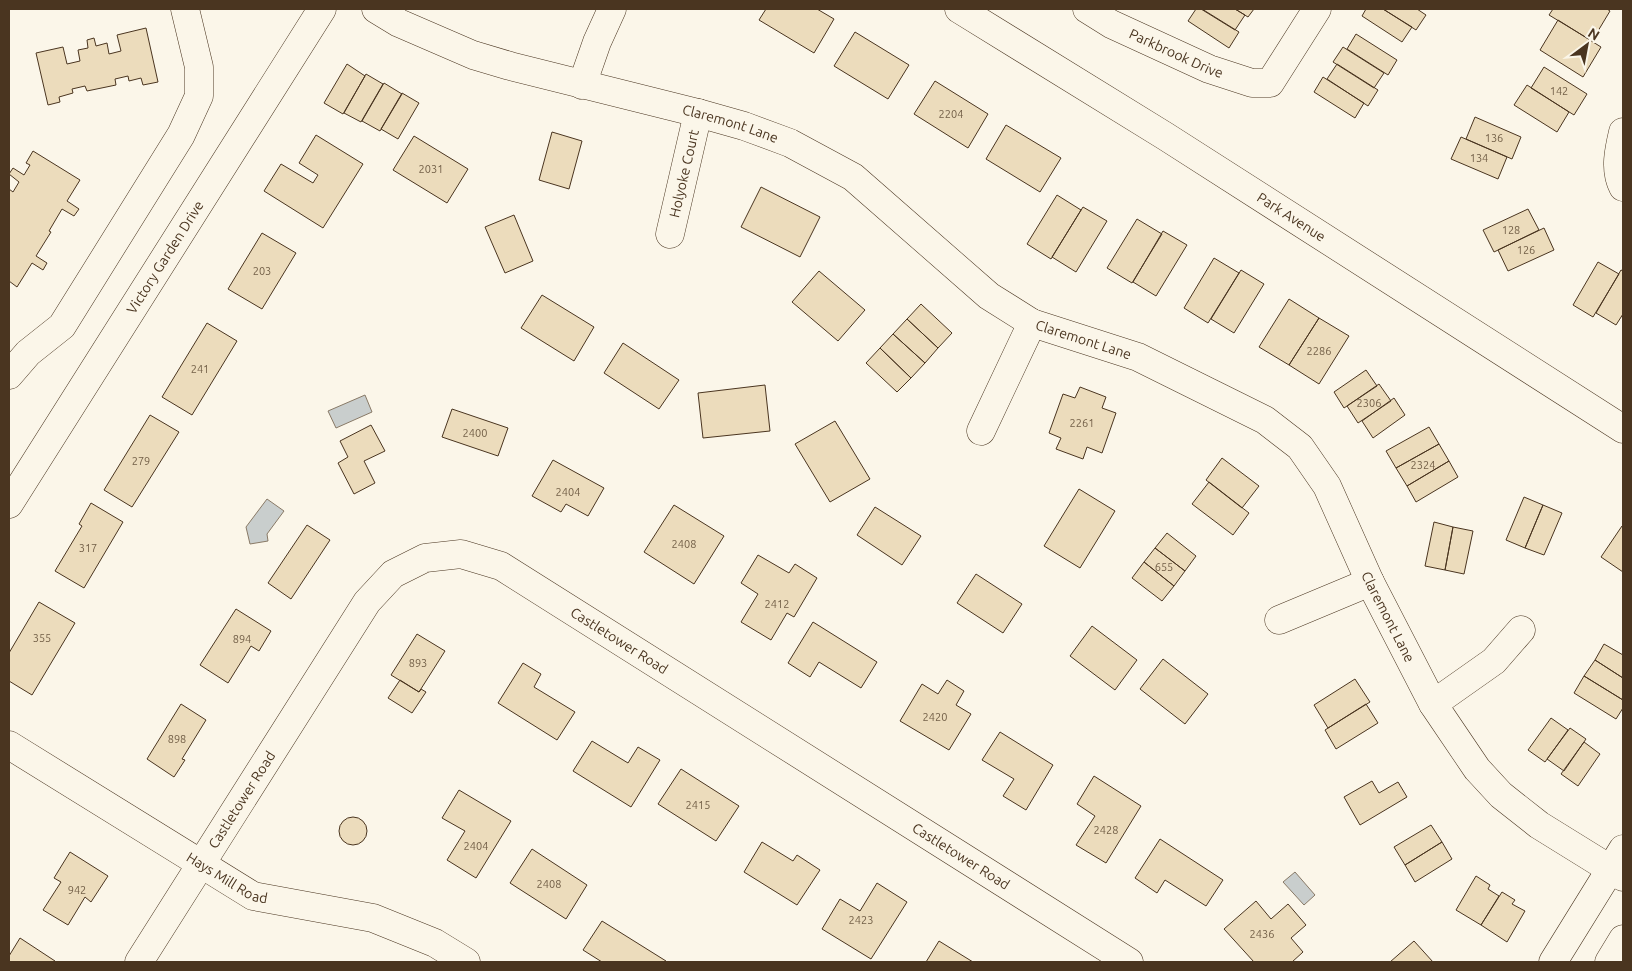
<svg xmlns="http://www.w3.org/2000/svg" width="1632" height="971" font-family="Ubuntu,sans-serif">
	<rect width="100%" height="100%" fill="#fbf6e9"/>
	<path fill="#c9cecd" stroke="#887966" d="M 365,395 L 372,412 L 336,428 L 328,411 Z
		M 267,499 L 284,511 L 267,534 L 268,541 L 250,544 L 246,527 Z
		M 1295,872 L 1315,895 L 1304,905 L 1283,882 Z"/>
	<path fill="#ecdcbc" stroke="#4a3520" d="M 766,9 L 817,9 L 834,19 L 814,53 L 759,20 Z
		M 1196,9 L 1202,9 L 1239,32 L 1229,48 L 1188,21 Z
		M 1201,9 L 1235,9 L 1245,15 L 1235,30 Z
		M 1235,9 L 1254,9 L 1248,17 Z
		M 1366,9 L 1383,9 L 1412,27 L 1402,42 L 1362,16 Z
		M 1383,9 L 1417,9 L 1426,15 L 1416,30 Z
		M 1553,9 L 1607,9 L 1610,11 L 1592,41 L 1549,15 Z
		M 1558,20 L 1601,47 L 1583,77 L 1540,50 Z
		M 146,28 L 158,82 L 143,85 L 141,78 L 129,81 L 128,76 L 115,79 L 116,85 L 87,91 L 85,86 L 72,89 L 73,93 L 59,97 L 60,102 L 48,105 L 36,53 L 63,47 L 67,64 L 80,61 L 78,50 L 88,48 L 87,40 L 94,38 L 96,46 L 107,43 L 109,54 L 121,51 L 117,35 Z
		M 855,32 L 909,65 L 888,99 L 834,66 Z
		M 1356,34 L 1397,60 L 1388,75 L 1347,49 Z
		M 1343,47 L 1384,73 L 1374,88 L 1333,62 Z
		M 347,64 L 365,76 L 343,114 L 324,103 Z
		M 1337,64 L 1378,90 L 1368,106 L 1327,79 Z
		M 1544,67 L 1587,94 L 1574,115 L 1531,88 Z
		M 366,74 L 383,84 L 361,122 L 344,113 Z
		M 1323,77 L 1364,103 L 1355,118 L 1314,92 Z
		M 935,81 L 988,114 L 968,148 L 914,114 Z
		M 384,83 L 402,94 L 380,131 L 362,121 Z
		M 1527,85 L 1569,112 L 1557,132 L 1514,105 Z
		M 402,93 L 419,103 L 398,139 L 381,129 Z
		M 1475,117 L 1521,137 L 1512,159 L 1466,139 Z
		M 1006,125 L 1061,158 L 1040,192 L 986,159 Z
		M 552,132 L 582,141 L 569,189 L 539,180 Z
		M 316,135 L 363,164 L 323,228 L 264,191 L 281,164 L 313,183 L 318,175 L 299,163 Z
		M 414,136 L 468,169 L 447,203 L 393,170 Z
		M 1461,137 L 1507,157 L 1498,179 L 1451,159 Z
		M 33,151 L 80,180 L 67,201 L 79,209 L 74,216 L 62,209 L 49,231 L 51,232 L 36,256 L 47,263 L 43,270 L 32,263 L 17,287 L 9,281 L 9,189 L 13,192 L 19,182 L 9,174 L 13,168 L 24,175 L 30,165 L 26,163 Z
		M 761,187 L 820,217 L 800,257 L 741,227 Z
		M 1057,195 L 1081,210 L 1051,259 L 1027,244 Z
		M 1083,207 L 1107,221 L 1076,272 L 1052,257 Z
		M 1528,209 L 1539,230 L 1494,252 L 1483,230 Z
		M 514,215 L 533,261 L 505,273 L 485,227 Z
		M 1137,219 L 1162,234 L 1132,283 L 1107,268 Z
		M 1544,228 L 1554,250 L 1508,271 L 1498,250 Z
		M 1163,231 L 1187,245 L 1156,296 L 1133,282 Z
		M 262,233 L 296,253 L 262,309 L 228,289 Z
		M 1214,258 L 1239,273 L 1208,323 L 1184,308 Z
		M 1598,262 L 1619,274 L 1593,317 L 1573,305 Z
		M 1241,270 L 1264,284 L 1234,333 L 1211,319 Z
		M 1621,270 L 1623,271 L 1623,314 L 1616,325 L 1596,313 Z
		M 819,271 L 865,310 L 838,341 L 792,302 Z
		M 542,295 L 594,327 L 574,361 L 521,328 Z
		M 1289,299 L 1319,318 L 1289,365 L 1259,347 Z
		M 921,304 L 952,333 L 938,348 L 907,319 Z
		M 1319,318 L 1349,336 L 1319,384 L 1289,365 Z
		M 907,319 L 938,348 L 925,363 L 893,334 Z
		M 207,323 L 237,341 L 192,415 L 162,397 Z
		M 893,334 L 925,363 L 911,378 L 880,348 Z
		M 623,343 L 679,380 L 659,409 L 604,373 Z
		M 880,348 L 911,378 L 897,392 L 866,363 Z
		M 1366,370 L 1377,386 L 1344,408 L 1334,392 Z
		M 1379,384 L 1391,401 L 1358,423 L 1347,406 Z
		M 765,385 L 770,431 L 703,438 L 698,393 Z
		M 1080,387 L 1106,397 L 1102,408 L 1116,413 L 1102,453 L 1087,447 L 1083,459 L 1056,449 L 1061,438 L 1049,433 L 1063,394 L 1075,398 Z
		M 1394,398 L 1405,415 L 1373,438 L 1362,421 Z
		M 452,409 L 508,428 L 498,456 L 442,437 Z
		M 150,415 L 179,432 L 132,507 L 104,490 Z
		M 835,421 L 870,479 L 830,502 L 795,444 Z
		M 371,425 L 385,451 L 364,461 L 375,483 L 354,494 L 338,463 L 348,457 L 340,441 Z
		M 1429,427 L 1439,444 L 1396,468 L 1386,451 Z
		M 1439,444 L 1449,461 L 1407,486 L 1396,468 Z
		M 1222,458 L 1259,486 L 1242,508 L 1206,480 Z
		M 553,460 L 604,488 L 588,516 L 566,504 L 561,512 L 532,496 Z
		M 1449,461 L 1458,477 L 1416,502 L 1407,486 Z
		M 1209,482 L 1249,513 L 1233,535 L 1192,504 Z
		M 1079,489 L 1115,511 L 1080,568 L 1044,546 Z
		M 1524,497 L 1543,505 L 1525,548 L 1506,540 Z
		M 91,503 L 123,522 L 84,588 L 55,571 L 82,526 L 79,524 Z
		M 674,505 L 724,536 L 694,584 L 644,552 Z
		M 1543,505 L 1562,513 L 1544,555 L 1525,548 Z
		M 875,507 L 921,536 L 902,565 L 857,535 Z
		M 1434,522 L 1453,527 L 1445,570 L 1425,566 Z
		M 307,525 L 330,540 L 291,599 L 268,583 Z
		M 1622,526 L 1623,526 L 1623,572 L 1601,557 Z
		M 1453,527 L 1473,531 L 1464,574 L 1445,570 Z
		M 1167,533 L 1196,556 L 1185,571 L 1155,548 Z
		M 1155,548 L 1185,571 L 1174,586 L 1144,562 Z
		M 758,555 L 789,573 L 795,564 L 817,578 L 794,617 L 787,613 L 771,640 L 741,622 L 758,594 L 741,583 Z
		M 1144,562 L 1174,586 L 1162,601 L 1132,578 Z
		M 976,574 L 1022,604 L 1003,633 L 957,603 Z
		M 39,602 L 75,623 L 32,695 L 9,681 L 9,653 Z
		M 236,609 L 271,631 L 259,651 L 251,646 L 228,683 L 200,665 Z
		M 813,622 L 877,662 L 861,688 L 819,662 L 810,677 L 788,663 Z
		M 1092,626 L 1137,660 L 1115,690 L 1070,656 Z
		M 417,634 L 445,651 L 419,692 L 391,675 Z
		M 1604,644 L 1623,655 L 1623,678 L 1595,660 Z
		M 1163,659 L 1208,694 L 1185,724 L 1140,689 Z
		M 1595,660 L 1623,678 L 1623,700 L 1584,676 Z
		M 523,663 L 541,674 L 534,687 L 575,712 L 557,740 L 498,703 Z
		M 1584,676 L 1623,700 L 1623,708 L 1616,719 L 1574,693 Z
		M 1355,679 L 1370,702 L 1328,728 L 1314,705 Z
		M 400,680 L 419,692 L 421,689 L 426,692 L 412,713 L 388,698 Z
		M 947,680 L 964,691 L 956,705 L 971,714 L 949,750 L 900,721 L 922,684 L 938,694 Z
		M 181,704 L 206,720 L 182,759 L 185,760 L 174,777 L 147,759 Z
		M 1366,704 L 1378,723 L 1336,749 L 1325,730 Z
		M 1551,718 L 1568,730 L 1545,762 L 1528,750 Z
		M 1570,728 L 1586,739 L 1564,771 L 1547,759 Z
		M 1000,732 L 1053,765 L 1026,810 L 1003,796 L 1014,779 L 982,760 Z
		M 592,741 L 628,763 L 638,747 L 660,760 L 631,807 L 573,771 Z
		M 1584,742 L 1600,754 L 1578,786 L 1561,774 Z
		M 681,769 L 739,806 L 716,841 L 658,804 Z
		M 1094,776 L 1141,806 L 1106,863 L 1076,845 L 1095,816 L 1077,804 Z
		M 1372,781 L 1379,793 L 1398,782 L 1407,797 L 1360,825 L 1344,797 Z
		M 459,790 L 511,821 L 476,878 L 447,860 L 465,831 L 442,818 Z
		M339 831a14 14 0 1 1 28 0a14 14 0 1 1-28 0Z
		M 1431,825 L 1442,842 L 1405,865 L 1394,847 Z
		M 1160,839 L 1223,880 L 1206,906 L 1165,880 L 1157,893 L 1135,878 Z
		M 762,842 L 793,861 L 797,855 L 820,870 L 797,905 L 744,872 Z
		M 1442,842 L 1452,859 L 1415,882 L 1405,865 Z
		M 532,849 L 587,885 L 566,919 L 510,883 Z
		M 70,852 L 108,876 L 91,902 L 85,897 L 68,925 L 43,910 L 61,882 L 54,878 Z
		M 1476,876 L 1490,885 L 1488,889 L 1499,896 L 1481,925 L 1456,910 Z
		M 877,883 L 907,902 L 871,959 L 822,929 L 840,899 L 860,911 Z
		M 1502,892 L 1515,900 L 1512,904 L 1525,911 L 1507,942 L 1481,925 Z
		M 1256,901 L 1271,919 L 1288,904 L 1306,925 L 1291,938 L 1303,952 L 1292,962 L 1254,962 L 1224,929 Z
		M 602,921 L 666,961 L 665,962 L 602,962 L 583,950 Z
		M 20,938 L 55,961 L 54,962 L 9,962 L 9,956 Z
		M 939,941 L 973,962 L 926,962 Z
		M 1414,941 L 1433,962 L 1390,962 Z"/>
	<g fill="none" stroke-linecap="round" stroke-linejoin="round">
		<g stroke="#4a3520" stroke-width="29">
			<g id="minor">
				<path id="s1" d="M 376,9 L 399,23 L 473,55 L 510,66 L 698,113 L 744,126 L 790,143 L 853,177 L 989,296 L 1032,323 L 1138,357 L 1265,420 L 1300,447 L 1327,486 L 1370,582 L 1433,704 L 1477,769 L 1501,795 L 1539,825 L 1623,877"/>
				<path id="s2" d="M 1087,9 L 1111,24 L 1209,69 L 1252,83 L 1270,83 L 1317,9"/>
				<path d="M 582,85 L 597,42 L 612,9"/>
				<path d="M 1623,132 C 1619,149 1614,170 1623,187"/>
				<path id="s3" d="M 670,234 L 698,113"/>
				<path d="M 9,375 L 28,353 L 62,326 L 181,135 L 199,96 L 199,67 L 185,9"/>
				<path d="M 981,431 L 1032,323"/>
				<path id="s4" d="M 9,504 L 322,9"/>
				<path d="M 1279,620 L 1370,582"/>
				<path d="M 1433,704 L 1494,661 L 1521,630"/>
				<path id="s5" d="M 9,745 L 253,896 L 373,918 L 435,943 L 466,962"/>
				<path id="s6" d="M 139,962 L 367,602 L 393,574 L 425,558 L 461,554 L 501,566 L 1129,962"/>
				<path d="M 1553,962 L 1623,849"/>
				<path d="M 1609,962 L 1623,939"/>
			</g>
		</g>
		<g stroke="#4a3520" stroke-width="29">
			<g id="major">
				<path id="s7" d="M 959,9 L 1165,136 L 1623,429"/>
			</g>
		</g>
		<use href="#minor" stroke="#fbf6e9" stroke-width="28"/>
		<use href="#major" stroke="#fbf6e9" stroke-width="28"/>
	</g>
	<g text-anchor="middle" stroke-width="4" stroke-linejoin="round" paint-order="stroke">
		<g font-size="11" fill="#725f47">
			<text x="1559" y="95">142</text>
			<text x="951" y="118">2204</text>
			<text x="1494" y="142">136</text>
			<text x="1479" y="162">134</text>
			<text x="431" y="173">2031</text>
			<text x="1511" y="234">128</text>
			<text x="1526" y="254">126</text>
			<text x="262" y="275">203</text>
			<text x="1319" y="355">2286</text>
			<text x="200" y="373">241</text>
			<text x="1369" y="407">2306</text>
			<text x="1082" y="427">2261</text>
			<text x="475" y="437">2400</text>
			<text x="141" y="465">279</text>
			<text x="1423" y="469">2324</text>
			<text x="568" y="496">2404</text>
			<text x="684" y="548">2408</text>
			<text x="88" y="552">317</text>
			<text x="1164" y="571">655</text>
			<text x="777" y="608">2412</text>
			<text x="42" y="642">355</text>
			<text x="242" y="643">894</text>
			<text x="418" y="667">893</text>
			<text x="935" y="721">2420</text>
			<text x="177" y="743">898</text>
			<text x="698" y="809">2415</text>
			<text x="1106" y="834">2428</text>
			<text x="476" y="850">2404</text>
			<text x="549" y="888">2408</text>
			<text x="77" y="894">942</text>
			<text x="861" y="924">2423</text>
			<text x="1262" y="938">2436</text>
		</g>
		<g font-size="14" fill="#4a3520" stroke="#fbf6e9">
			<text dy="5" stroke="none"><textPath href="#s2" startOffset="100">Parkbrook Drive</textPath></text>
			<text dy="5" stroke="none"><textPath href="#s1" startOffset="374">Claremont Lane</textPath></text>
			<text dy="5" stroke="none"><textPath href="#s3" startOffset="62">Holyoke Court</textPath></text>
			<text dy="5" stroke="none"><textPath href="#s7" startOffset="392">Park Avenue</textPath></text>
			<text dy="5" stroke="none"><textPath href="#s4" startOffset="292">Victory Garden Drive</textPath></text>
			<text dy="5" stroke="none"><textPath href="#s1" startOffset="794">Claremont Lane</textPath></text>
			<text dy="5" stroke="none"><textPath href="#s1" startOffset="1229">Claremont Lane</textPath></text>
			<text dy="5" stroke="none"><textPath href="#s6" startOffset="718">Castletower Road</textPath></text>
			<text dy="5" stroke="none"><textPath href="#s6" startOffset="192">Castletower Road</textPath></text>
			<text dy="5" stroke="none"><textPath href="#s6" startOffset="1122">Castletower Road</textPath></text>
			<text dy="5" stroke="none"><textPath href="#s5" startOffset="256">Hays Mill Road</textPath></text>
		</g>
	</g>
	<rect width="1632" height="971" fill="none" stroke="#4a3520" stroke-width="20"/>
	<g transform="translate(1587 45) rotate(32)" stroke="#fbf6e9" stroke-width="4" paint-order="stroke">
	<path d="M0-4L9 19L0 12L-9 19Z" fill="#4a3520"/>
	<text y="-8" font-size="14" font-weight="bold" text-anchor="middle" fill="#4a3520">N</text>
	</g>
</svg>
